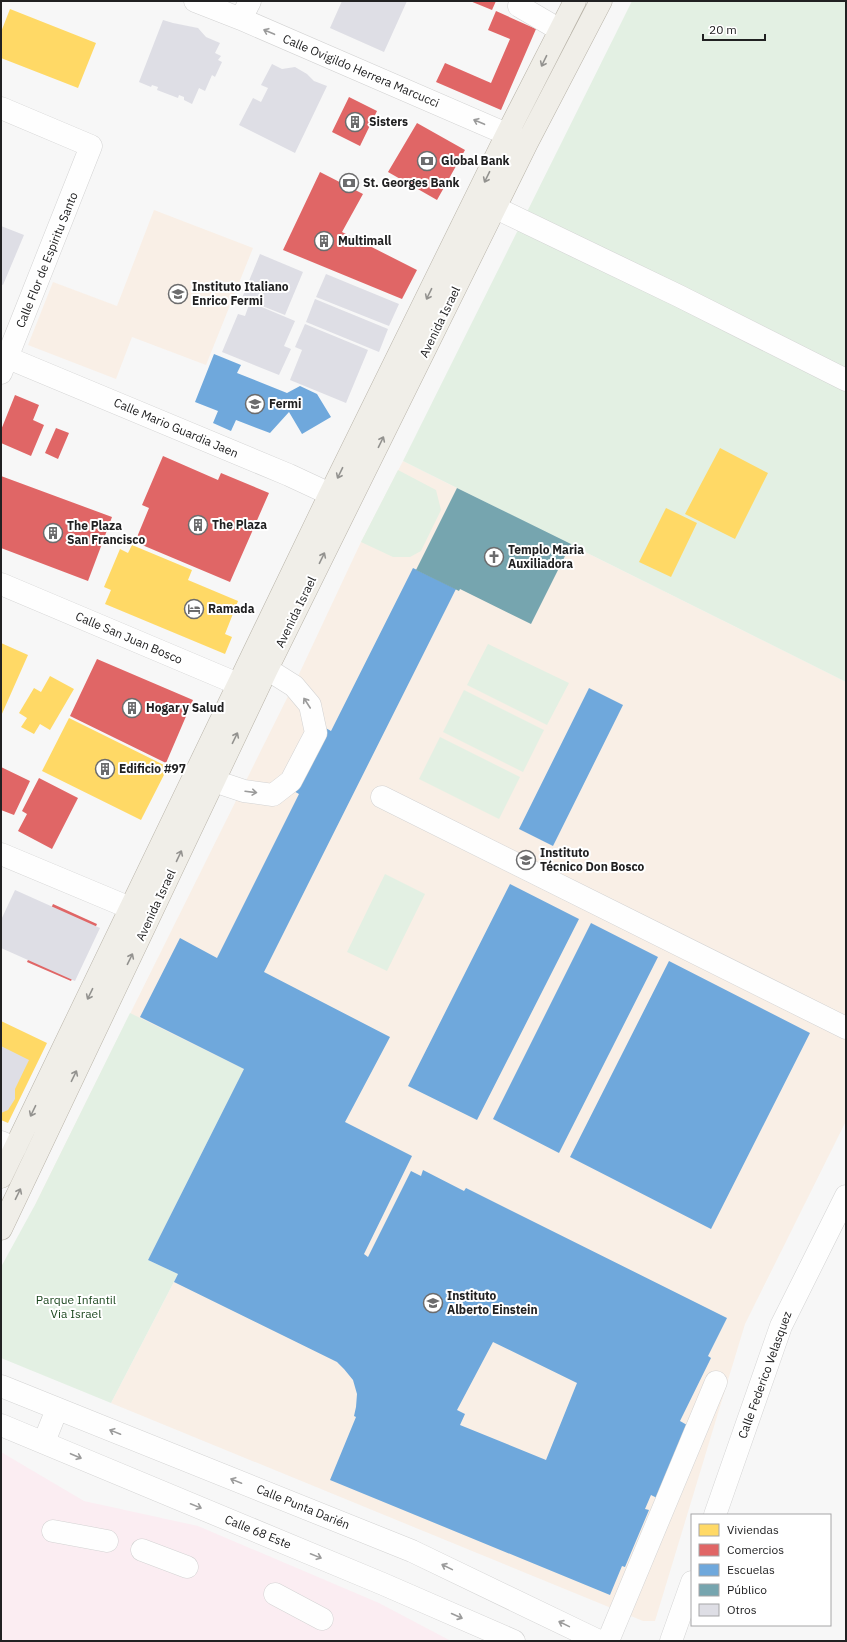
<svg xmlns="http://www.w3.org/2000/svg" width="847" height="1642" font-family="'IBM Plex Sans',sans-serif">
	<rect width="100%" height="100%" fill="#f7f7f7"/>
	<path fill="#fbedf2" d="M 1,1452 L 84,1501 L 198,1526 L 379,1603 L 451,1641 L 1,1641 Z"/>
	<path fill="#f9efe6" d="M 154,210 L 253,248 L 206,365 L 132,337 L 116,379 L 28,345 L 53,282 L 117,306 Z
		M 403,461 L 846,682 L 846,1121 L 745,1324 L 655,1621 L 643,1621 L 111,1403 L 178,1274 L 36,1203 L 300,672 L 361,542 Z"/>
	<path fill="#e3f0e3" d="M 632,1 L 846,1 L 846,682 L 403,461 Z
		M 398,470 L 436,490 L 441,510 L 421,551 L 410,557 L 393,557 L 361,542 Z
		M 488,644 L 569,683 L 547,725 L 467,685 Z
		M 464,690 L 544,730 L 523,772 L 443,732 Z
		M 440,737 L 520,777 L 499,819 L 419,779 Z
		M 385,874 L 425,894 L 387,971 L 347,952 Z
		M 130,1013 L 244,1069 L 148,1260 L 178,1274 L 111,1403 L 1,1358 L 1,1267 L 36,1203 Z"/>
	<path fill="#ffd966" d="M 10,9 L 96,43 L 78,88 L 1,58 L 1,32 Z
		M 720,448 L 768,473 L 735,539 L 685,514 Z
		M 666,508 L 697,523 L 671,577 L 639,562 Z
		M 132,545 L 192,570 L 188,580 L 238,601 L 225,634 L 232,637 L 225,654 L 105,604 L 111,590 L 104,587 L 120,549 L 128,553 Z
		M 1,643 L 28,655 L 1,716 Z
		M 50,676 L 74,689 L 50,730 L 40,724 L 34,734 L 21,727 L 27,718 L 19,713 L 34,688 L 41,692 Z
		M 69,718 L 168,767 L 141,820 L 42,771 Z
		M 1,1021 L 47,1043 L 8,1123 L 1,1120 Z"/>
	<path fill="#e06666" d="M 470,1 L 496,1 L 492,10 Z
		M 496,11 L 536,29 L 501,110 L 436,82 L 445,63 L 491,83 L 510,39 L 488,30 Z
		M 349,97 L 377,111 L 360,146 L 332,132 Z
		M 417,123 L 465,150 L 437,200 L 388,172 Z
		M 320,172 L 363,194 L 342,232 L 417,270 L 402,299 L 283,250 Z
		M 15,395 L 39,405 L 33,420 L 44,425 L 31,456 L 1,443 L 1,430 Z
		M 56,428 L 69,433 L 58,459 L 45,453 Z
		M 163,456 L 218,480 L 221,473 L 269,493 L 230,582 L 135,542 L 149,508 L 142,505 Z
		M 1,476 L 112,517 L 88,581 L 1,548 Z
		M 97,659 L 193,700 L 166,763 L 70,716 Z
		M 1,767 L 30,781 L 14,815 L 1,810 Z
		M 39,778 L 78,798 L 52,849 L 18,831 L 27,814 L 22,811 Z
		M 53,904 L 97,924 L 71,981 L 27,962 Z"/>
	<path fill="#6fa8dc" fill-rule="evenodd" d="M 214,354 L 241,365 L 237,373 L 287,393 L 300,386 L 317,394 L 331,417 L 302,434 L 289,412 L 270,433 L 236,420 L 231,431 L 213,423 L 218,411 L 195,402 Z
		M 413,568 L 456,589 L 264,972 L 390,1037 L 345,1122 L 412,1156 L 364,1254 L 368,1257 L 411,1171 L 421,1176 L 423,1170 L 464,1191 L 466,1188 L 727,1318 L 708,1356 L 711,1358 L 680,1421 L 687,1425 L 657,1498 L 651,1495 L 645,1509 L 649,1510 L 625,1567 L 622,1566 L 610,1595 L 330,1480 L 356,1417 L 354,1416 L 356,1407 L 357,1394 L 353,1380 L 344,1369 L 337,1362 L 174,1282 L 178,1274 L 148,1260 L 244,1069 L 140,1017 L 180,938 L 217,958 L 299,794 L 290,789 L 322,726 L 331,731 ZM 493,1342 L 577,1383 L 546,1460 L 460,1425 L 465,1414 L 457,1410 Z
		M 589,688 L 623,705 L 553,846 L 519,829 Z
		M 510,884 L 579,919 L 477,1120 L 408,1086 Z
		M 591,923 L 658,957 L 559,1153 L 493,1119 Z
		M 669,961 L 810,1033 L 711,1229 L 570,1157 Z"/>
	<path fill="#76a5af" d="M 457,488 L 571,544 L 531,624 L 460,589 L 459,591 L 416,570 Z"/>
	<path fill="#dedee5" d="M 342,1 L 407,1 L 384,52 L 330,28 Z
		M 163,20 L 173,23 L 198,28 L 206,37 L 220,43 L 215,53 L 221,56 L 218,60 L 222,62 L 215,77 L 212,75 L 205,91 L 199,88 L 192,104 L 184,100 L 184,97 L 179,95 L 178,98 L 157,90 L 158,87 L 152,85 L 151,87 L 139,82 Z
		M 272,64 L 282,69 L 295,67 L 307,74 L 314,81 L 327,86 L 295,153 L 239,125 L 253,98 L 261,102 L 268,88 L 261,85 Z
		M 1,226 L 24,235 L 3,285 L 1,284 Z
		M 260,254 L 303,272 L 285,315 L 242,298 Z
		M 326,274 L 399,304 L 389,326 L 316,297 Z
		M 315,299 L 388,329 L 379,352 L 306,322 Z
		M 250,302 L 295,321 L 284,346 L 291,349 L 279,375 L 222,352 L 238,314 L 245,316 Z
		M 305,324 L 368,350 L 346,403 L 290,380 L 302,350 L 295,347 Z
		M 15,890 L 100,928 L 75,981 L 1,948 L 1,920 Z
		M 1,1046 L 29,1060 L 15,1089 L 15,1099 L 8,1110 L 1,1113 Z"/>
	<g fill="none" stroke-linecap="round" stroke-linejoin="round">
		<g stroke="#d3d3d3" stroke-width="23">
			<path id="minor" d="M 195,1 L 241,19 L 525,142
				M 522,1 L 519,6 L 560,30
				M 241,19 L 250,1
				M 1,108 L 91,146 L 1,373
				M 496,208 L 679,296 L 846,380
				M 1,355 L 289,475 L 347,502
				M 1,584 L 238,684 L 255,693
				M 214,781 L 244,791 L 273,795 L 291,781 L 316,733 L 310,705 L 294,686 L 267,669
				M 382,797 L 846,1028
				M 1,854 L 147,915
				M 1,1142 L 15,1148
				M 1,1386 L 412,1551 L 599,1641
				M 1,1425 L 383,1584 L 514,1641
				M 44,1442 L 57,1409
				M 715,1515 L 781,1326 L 846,1196
				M 53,1531 L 107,1541
				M 142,1550 L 187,1567
				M 275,1594 L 322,1619
				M 608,1641 L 716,1382
				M 671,1641 L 692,1582"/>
		</g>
		<g stroke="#b9b4a9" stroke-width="23">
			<path id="major" d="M 1,1177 L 330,494 L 507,134 L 575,1
				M 1,1229 L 267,669 L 527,143 L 601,1"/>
		</g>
		<use href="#minor" stroke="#fefefe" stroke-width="22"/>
		<use href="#major" stroke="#f0eee8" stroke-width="22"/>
	</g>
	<defs><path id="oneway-shaft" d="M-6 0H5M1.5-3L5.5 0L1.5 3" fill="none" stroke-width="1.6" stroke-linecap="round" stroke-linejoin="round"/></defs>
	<g stroke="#9b9b9b">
		<use href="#oneway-shaft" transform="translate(269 32) rotate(-157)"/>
		<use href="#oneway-shaft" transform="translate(479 122) rotate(-157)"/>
		<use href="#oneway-shaft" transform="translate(307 703) rotate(-123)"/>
		<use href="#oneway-shaft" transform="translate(251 792) rotate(7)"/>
		<use href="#oneway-shaft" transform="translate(115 1432) rotate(-158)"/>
		<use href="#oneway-shaft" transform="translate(76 1456) rotate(23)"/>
		<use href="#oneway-shaft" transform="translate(236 1481) rotate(-158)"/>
		<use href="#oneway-shaft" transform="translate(196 1506) rotate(22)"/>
		<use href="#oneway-shaft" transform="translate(316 1556) rotate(22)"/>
		<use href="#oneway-shaft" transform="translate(447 1567) rotate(-154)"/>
		<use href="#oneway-shaft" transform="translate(457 1616) rotate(24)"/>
		<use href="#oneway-shaft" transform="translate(564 1624) rotate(-154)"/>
	</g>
	<g stroke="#93928f">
		<use href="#oneway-shaft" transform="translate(544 61) rotate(116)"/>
		<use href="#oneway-shaft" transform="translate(487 177) rotate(116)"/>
		<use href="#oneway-shaft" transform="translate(429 294) rotate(116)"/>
		<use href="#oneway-shaft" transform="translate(381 442) rotate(-64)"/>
		<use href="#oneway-shaft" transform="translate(340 473) rotate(116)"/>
		<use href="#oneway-shaft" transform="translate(322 558) rotate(-64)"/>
		<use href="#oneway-shaft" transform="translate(235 738) rotate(-64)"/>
		<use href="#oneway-shaft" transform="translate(179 856) rotate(-65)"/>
		<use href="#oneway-shaft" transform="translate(130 959) rotate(-64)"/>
		<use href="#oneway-shaft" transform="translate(90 994) rotate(116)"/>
		<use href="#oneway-shaft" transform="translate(74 1076) rotate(-64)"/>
		<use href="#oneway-shaft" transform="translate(33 1111) rotate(116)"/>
		<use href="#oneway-shaft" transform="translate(18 1194) rotate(-64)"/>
	</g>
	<defs>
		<g id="building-ring" transform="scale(1)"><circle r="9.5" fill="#fff" stroke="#6c6c6d" stroke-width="1.5"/><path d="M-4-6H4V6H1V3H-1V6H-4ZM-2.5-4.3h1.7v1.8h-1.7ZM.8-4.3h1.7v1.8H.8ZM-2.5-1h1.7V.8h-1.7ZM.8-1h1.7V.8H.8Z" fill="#6c6c6d"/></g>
		<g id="bank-ring" transform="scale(1)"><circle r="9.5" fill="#fff" stroke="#6c6c6d" stroke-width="1.5"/><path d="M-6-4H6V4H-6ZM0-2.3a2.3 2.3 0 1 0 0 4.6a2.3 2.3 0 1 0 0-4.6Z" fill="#6c6c6d"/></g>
		<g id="school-ring" transform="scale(1)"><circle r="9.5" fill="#fff" stroke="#6c6c6d" stroke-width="1.5"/><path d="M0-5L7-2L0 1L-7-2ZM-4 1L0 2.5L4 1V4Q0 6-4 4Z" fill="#6c6c6d"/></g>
		<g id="church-ring" transform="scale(1)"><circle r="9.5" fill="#fff" stroke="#6c6c6d" stroke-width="1.5"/><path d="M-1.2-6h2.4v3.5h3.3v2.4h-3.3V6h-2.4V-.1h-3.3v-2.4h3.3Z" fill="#6c6c6d"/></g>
		<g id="hotel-ring" transform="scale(1)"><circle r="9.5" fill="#fff" stroke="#6c6c6d" stroke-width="1.5"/><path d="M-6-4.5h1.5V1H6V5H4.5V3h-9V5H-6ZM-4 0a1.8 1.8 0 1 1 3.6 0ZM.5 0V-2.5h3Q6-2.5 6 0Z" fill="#6c6c6d"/></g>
	</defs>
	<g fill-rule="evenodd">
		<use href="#building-ring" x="355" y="122"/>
		<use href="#bank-ring" x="427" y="161"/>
		<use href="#bank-ring" x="349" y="183"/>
		<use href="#building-ring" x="324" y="241"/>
		<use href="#school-ring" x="178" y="294"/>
		<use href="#school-ring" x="255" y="404"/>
		<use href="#building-ring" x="198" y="525"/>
		<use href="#building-ring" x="53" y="533"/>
		<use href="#church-ring" x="494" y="557"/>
		<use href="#hotel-ring" x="194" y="609"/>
		<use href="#building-ring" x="132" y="708"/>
		<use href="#building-ring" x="105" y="769"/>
		<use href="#school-ring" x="526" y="860"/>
		<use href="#school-ring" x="433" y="1303"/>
	</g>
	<g text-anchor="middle" stroke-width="4" stroke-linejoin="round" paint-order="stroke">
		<g font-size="12" fill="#212122" stroke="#fff">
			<text transform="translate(361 71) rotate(23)" y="4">Calle Ovigildo Herrera Marcucci</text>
			<text transform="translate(47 260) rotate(-68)" y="4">Calle Flor de Espiritu Santo</text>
			<text transform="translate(440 322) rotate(-64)" y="4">Avenida Israel</text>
			<text transform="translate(176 428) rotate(23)" y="4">Calle Mario Guardia Jaen</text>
			<text transform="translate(296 612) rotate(-64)" y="4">Avenida Israel</text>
			<text transform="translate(129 638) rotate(23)" y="4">Calle San Juan Bosco</text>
			<text transform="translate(156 905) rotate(-65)" y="4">Avenida Israel</text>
			<text transform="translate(765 1375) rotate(-70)" y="4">Calle Federico Velasquez</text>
			<text transform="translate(303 1507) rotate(22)" y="4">Calle Punta Darién</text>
			<text transform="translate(258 1532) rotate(22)" y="4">Calle 68 Este</text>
		</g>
		<g font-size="12" font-weight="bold" fill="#212122" stroke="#fff" text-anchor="start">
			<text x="369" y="126">Sisters</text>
			<text x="441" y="165">Global Bank</text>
			<text x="363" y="187">St. Georges Bank</text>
			<text x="338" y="245">Multimall</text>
			<text x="192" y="291">Instituto Italiano<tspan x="192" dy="14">Enrico Fermi</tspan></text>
			<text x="269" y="408">Fermi</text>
			<text x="212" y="529">The Plaza</text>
			<text x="67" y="530">The Plaza<tspan x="67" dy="14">San Francisco</tspan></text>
			<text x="508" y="554">Templo Maria<tspan x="508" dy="14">Auxiliadora</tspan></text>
			<text x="208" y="613">Ramada</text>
			<text x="146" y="712">Hogar y Salud</text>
			<text x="119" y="773">Edificio #97</text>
			<text x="540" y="857">Instituto<tspan x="540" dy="14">Técnico Don Bosco</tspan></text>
			<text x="447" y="1300">Instituto<tspan x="447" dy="14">Alberto Einstein</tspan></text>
		</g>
		<g font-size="12" fill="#1d4820" stroke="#fff">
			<text x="76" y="1304">Parque Infantil<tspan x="76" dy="14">Via Israel</tspan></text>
		</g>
	</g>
	<rect width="847" height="1642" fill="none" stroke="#212122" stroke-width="4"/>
	<rect x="691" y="1514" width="140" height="112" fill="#ffffff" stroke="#a6a6a7"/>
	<rect x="699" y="1524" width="20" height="12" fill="#ffd966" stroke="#a6a6a7"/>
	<text x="727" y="1534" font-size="12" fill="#212122">Viviendas</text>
	<rect x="699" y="1544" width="20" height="12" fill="#e06666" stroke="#a6a6a7"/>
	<text x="727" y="1554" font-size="12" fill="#212122">Comercios</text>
	<rect x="699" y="1564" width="20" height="12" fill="#6fa8dc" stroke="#a6a6a7"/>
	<text x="727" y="1574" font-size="12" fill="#212122">Escuelas</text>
	<rect x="699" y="1584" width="20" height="12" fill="#76a5af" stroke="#a6a6a7"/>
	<text x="727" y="1594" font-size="12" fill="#212122">Público</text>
	<rect x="699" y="1604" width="20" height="12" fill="#dedee5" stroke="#a6a6a7"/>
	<text x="727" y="1614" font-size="12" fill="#212122">Otros</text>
	<path d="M703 34v6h62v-6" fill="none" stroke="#212122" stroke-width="2"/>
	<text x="709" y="34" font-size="12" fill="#212122" stroke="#ffffff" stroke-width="3" paint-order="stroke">20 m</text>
</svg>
